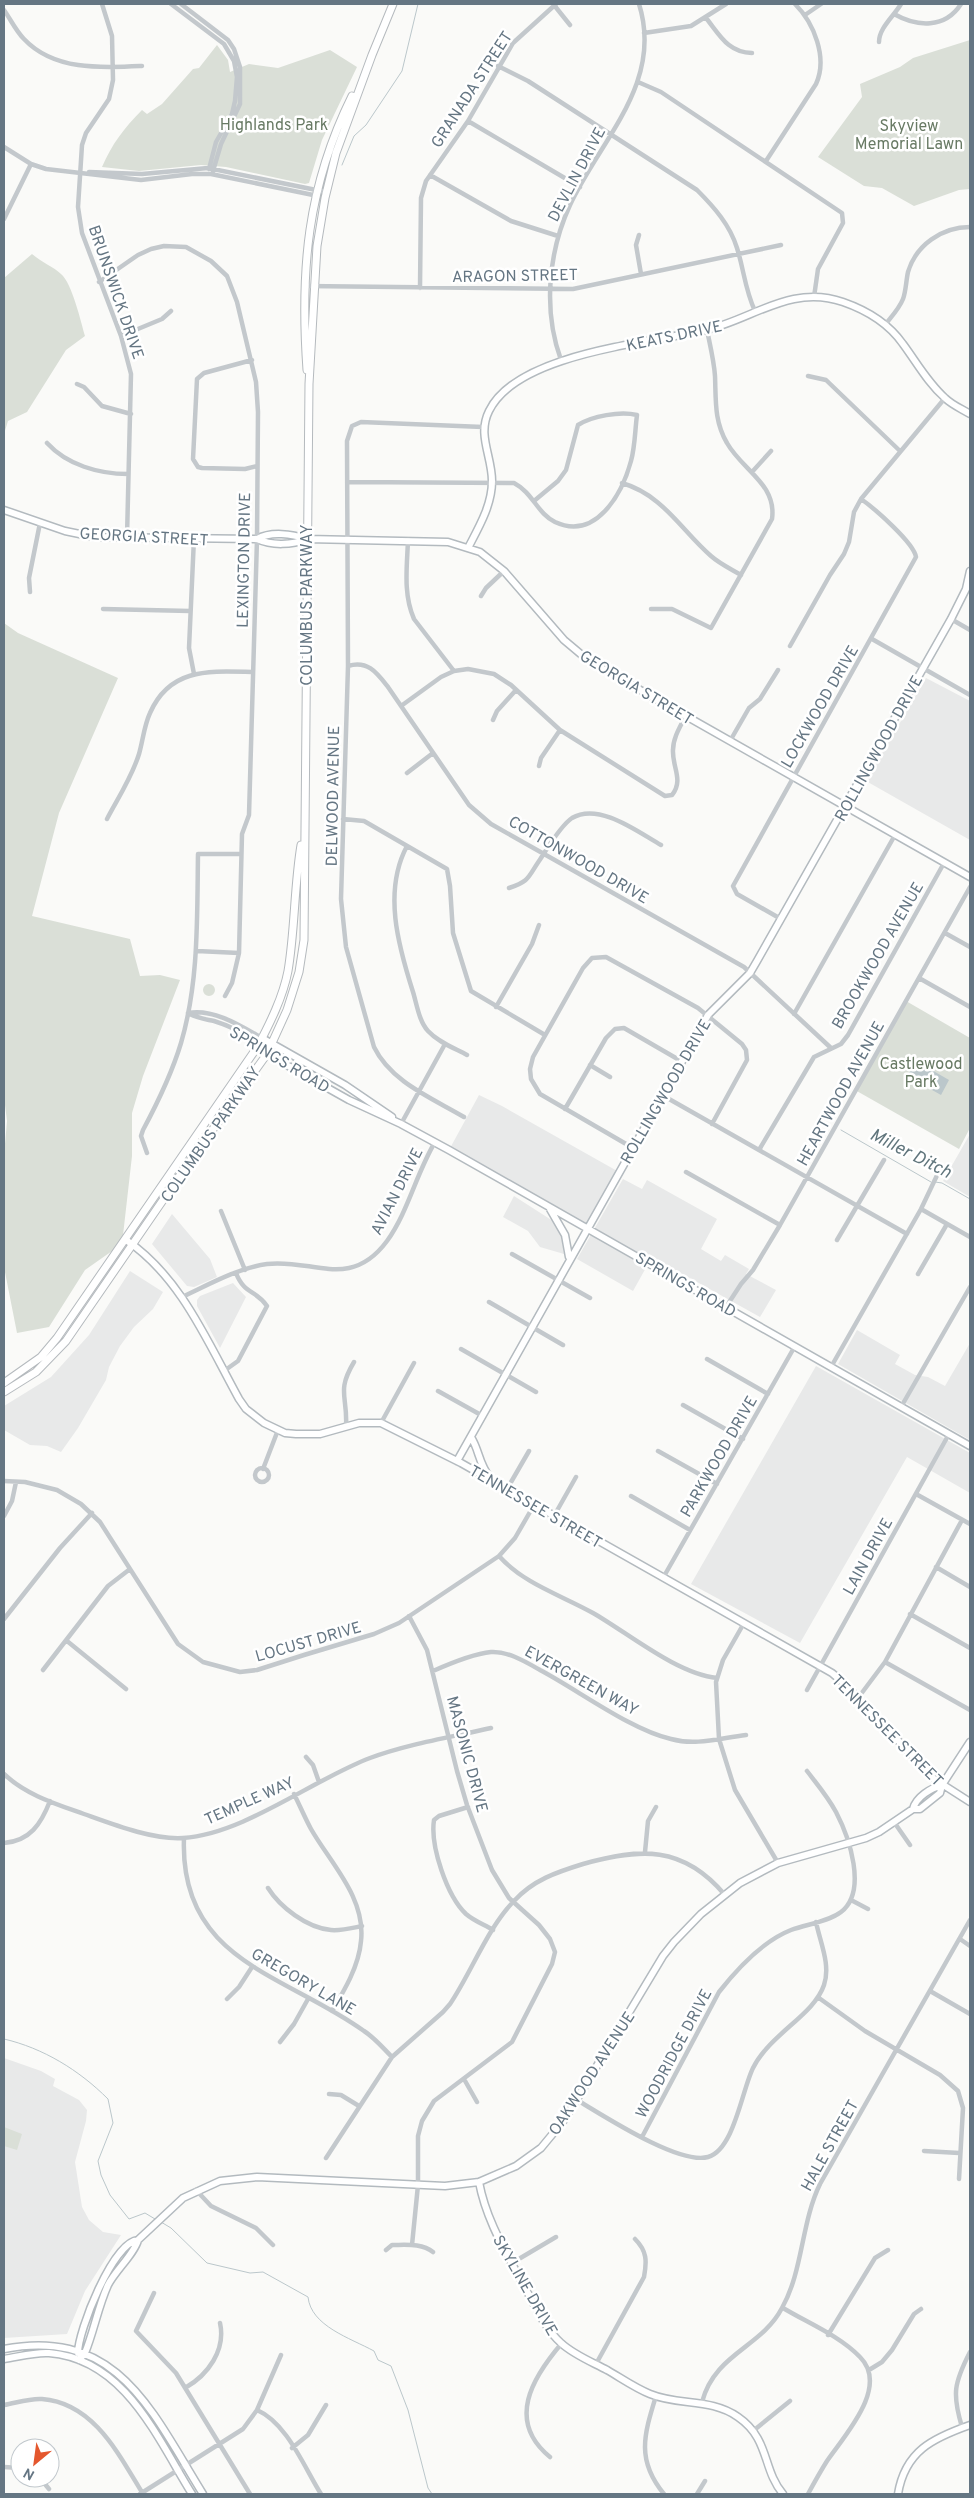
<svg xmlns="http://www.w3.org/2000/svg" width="974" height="2498" font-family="Overpass,sans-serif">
	<rect width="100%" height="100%" fill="#fafaf8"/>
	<path fill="#e8e9e9" d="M 926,678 L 970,701 L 970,840 L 866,781 Z
		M 479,1095 L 502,1106 L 619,1172 L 586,1228 L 449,1150 Z
		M 970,1134 L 970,1197 L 943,1181 Z
		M 623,1179 L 642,1189 L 647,1180 L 717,1219 L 701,1249 L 721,1261 L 725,1255 L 749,1269 L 746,1274 L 776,1290 L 760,1317 L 652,1257 L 633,1291 L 577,1259 Z
		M 514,1196 L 553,1221 L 561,1235 L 564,1254 L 540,1247 L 528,1231 L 503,1217 Z
		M 172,1214 L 210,1259 L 217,1277 L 194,1287 L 187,1286 L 152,1244 Z
		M 130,1271 L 163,1292 L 153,1309 L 134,1327 L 120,1346 L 109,1367 L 106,1380 L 78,1428 L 61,1452 L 47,1446 L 30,1445 L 4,1430 L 4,1406 L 51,1377 L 89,1335 Z
		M 233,1283 L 246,1297 L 220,1348 L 197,1306 L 197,1300 L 200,1296 Z
		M 857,1330 L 900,1355 L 895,1364 L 915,1375 L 928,1377 L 945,1386 L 970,1343 L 970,1440 L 838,1364 Z
		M 816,1366 L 970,1453 L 970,1493 L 907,1457 L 800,1643 L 691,1584 Z
		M 4,2058 L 41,2071 L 55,2079 L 53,2086 L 79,2100 L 87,2110 L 86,2121 L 75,2162 L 82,2207 L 89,2220 L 103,2232 L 121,2235 L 85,2291 L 67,2334 L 4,2338 Z"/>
	<path fill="#dadfd7" d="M 970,40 L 970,189 L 959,190 L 914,206 L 882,188 L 864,186 L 818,157 L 862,97 L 860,84 L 900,67 L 913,58 Z
		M 217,45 L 228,60 L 230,72 L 249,64 L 278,68 L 330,50 L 357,67 L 322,140 L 309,183 L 305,184 L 226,167 L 201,165 L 139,171 L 102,167 C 112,144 124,128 142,110 L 147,114 L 162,104 L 193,69 L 199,68 Z
		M 32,254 C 41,262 54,267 61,274 C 72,283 81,322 85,336 L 66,350 L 27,412 L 8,421 L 4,434 L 4,278 Z
		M 4,623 L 18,633 L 118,678 L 59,813 L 32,916 L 130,939 L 140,976 L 160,975 L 180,980 L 143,1076 L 132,1113 L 132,1156 L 122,1244 L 85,1270 L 49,1327 L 17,1333 L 4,1267 L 4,1155 L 7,1121 L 4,1097 Z
		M203 990a6 6 0 1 1 12 0a6 6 0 1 1-12 0Z
		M 906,1001 L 970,1038 L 970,1128 L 959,1149 L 855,1090 Z
		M 4,2127 L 22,2134 L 17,2150 L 4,2146 Z"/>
	<path fill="#bbc7cb" d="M 916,1061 L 949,1080 L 941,1095 L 907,1076 Z"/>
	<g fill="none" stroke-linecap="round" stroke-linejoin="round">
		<path stroke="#bbc7cb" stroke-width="1" d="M 342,165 L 354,136 L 366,125 L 402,71 L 418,4
			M 841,1130 L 931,1182
			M 935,1182 L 942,1183 L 970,1199
			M 4,2039 C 43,2048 79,2070 108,2099 L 113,2123 L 98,2161 L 101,2175 L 110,2195 L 129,2219 L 145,2213 L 155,2219
			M 161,2222 L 171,2228 L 207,2263 L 250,2273 L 263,2272 L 308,2297 C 311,2326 350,2338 374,2351 L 378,2360 L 391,2366 L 408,2410 L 428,2488 L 432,2494"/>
		<g stroke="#b3babf" stroke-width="9">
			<path id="secondary" d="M 4,510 L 65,531 L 94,537 L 257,539 C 272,546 292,545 307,539
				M 257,539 C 271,531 292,534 307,539 L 448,542 L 480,552 L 504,571 L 564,640 L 589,661 L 970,877
				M 468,548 C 479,527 492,505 492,481 C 492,456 477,435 489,411 C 517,353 649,343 706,330 C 753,319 791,284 843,302 C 866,310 889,324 903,344 C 917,363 928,383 945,398 C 952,405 962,409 970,414
				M 262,1038 L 345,1085 L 392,1117
				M 258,1046 L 267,1054 L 349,1100 L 401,1124 L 449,1150 L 970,1446
				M 550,1209 L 565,1235 L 569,1257
				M 126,1240 C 181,1277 208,1343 239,1399 L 246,1409 L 264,1423 L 285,1433 L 296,1434 L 320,1434 L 359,1423 L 381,1423 L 461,1463 L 832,1673 L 846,1685 L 934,1779 L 970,1802
				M 471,1437 C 480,1452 478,1462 490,1478
				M 457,1461 L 708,1015 L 750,973 L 757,961 L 951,619 L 966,589 L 970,571
				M 913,1809 C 916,1797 931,1788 942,1785
				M 479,2182 C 486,2220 506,2252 524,2286 C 535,2305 544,2328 561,2343 C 574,2355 592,2362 607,2370 C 621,2378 635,2388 650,2394 C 679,2406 711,2398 738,2417 C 770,2439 762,2469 783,2494
				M 4,2349 C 118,2327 152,2412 203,2494
				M 78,2353 C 78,2331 113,2242 138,2240
				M 4,2359 C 18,2357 34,2352 49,2353 C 125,2359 157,2438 192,2494
				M 79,2360 L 85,2353 C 94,2331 98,2307 108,2285 C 115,2271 135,2253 138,2240 L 183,2198 L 220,2181 L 257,2177 L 445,2186 L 479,2182 L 516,2166 L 541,2148 L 565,2119 L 663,1956 L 674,1942 L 701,1914 L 740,1883 L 778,1863 L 866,1838 L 879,1832 L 913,1809 L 920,1809 L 940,1793 L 942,1785 L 970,1742
				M 898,2494 C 905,2451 933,2438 970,2425"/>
		</g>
		<g stroke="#b5babe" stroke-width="9">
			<path id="primary" d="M 307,370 C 300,270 307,187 352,96
				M 4,1383 L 41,1357 L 57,1338 L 258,1046 C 270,1023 283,997 288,971 C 295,930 294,887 301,845
				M 4,1392 L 36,1372 L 66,1341 L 183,1171 L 267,1054 L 287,1010 L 299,972 L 304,940 L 309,384 L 317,246 L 325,198 L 336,153 L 372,55 L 393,4"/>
		</g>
		<path stroke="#c3c8cc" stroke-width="4.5" d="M 102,4 L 112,36 L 113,80 L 109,99 L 86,133 L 82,145 L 78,207 L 82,233 L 121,336 L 131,374 L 127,537
			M 171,4 L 224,44 L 234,61 L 237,77 L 235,101 L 232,114 L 216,142 L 209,169
			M 181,4 L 228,40 L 234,49 L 240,67 L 240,104 L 221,144 L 213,171
			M 554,5 L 570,25
			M 4,10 C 11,20 16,31 24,39 C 54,71 102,68 142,66
			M 894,14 C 917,27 945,29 961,4
			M 805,15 L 821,4
			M 706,18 C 719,34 728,53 752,53
			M 644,33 L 691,26 L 726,4
			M 879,42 C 879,28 894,16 901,4
			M 498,66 L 528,81 L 697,190 C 714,207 730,225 737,248 C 744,270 745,290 755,311
			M 638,82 L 661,92 L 842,213 L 843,223 L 818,269 L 814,297
			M 468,121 L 580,187
			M 4,147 L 31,164 L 46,169 L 141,180 L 192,174 L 211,174 L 318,196
			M 766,161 L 816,84 C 828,58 814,23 795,4
			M 89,172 L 142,174 L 208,168 L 326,192
			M 430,175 L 511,221 L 558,236
			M 4,219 L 31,164
			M 639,235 L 636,245 L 641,274
			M 99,282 L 138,255 L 151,249 L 164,246 L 186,247 L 211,261 L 227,276 L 237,302 L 256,382 L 258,412 L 257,539 L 249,815 L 242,834 L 239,953 L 197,951
			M 305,286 L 573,289 L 781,245
			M 420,288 L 421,198 L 426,181 L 468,121 L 513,43 L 556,4
			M 885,325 C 891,317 899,309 903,299 C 906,291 906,281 908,272 C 916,245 942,227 970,227
			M 121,336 L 162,319 L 171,311
			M 252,360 L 204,373 L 197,379 L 193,459 L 198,467 L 202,468 L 245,469 L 257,466
			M 561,360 C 543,311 548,253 570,205 C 600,140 664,83 639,4
			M 808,376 L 826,380 L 900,451
			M 77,384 L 84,387 L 102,406 L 131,414
			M 47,443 C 67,465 99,474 128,474
			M 752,472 L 771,451
			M 347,482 L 514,483 C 533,493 537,513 555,522 C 596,541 622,494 631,461 C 635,447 635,430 637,415 C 620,411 592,416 578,425 L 566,470 L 558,481 L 534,501
			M 622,483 C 663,495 681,530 711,556 C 720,564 731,569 741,575
			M 194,538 L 189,648 L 194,674
			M 408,540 C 407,567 403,594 414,619 L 454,671
			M 30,592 L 29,578 L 40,523
			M 481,596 L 486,588 L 504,571
			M 103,609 L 190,611
			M 651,609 L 672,609 L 711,628 L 772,519 C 777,484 742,470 727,443 C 714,421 716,400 715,376 C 714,361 710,345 707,330
			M 951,619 L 970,630
			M 872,639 L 970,695
			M 790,646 L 830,575 L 844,554 L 849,542 L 854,512 L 861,499 L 945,398
			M 348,666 C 368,660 377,673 388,687 L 469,805 L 491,824 L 744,967 L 831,1048
			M 401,706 L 441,677 L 454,671 L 468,669 L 494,674 L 511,685 L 560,730 L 665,796 L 672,795 C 684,780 672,767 673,750 C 673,738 680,727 685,717
			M 493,720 L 497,711 L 516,690
			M 730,741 L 749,708 L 760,699 L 778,670
			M 539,766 L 541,758 L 560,730
			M 407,773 L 433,753
			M 107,819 C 118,798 132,777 139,754 C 143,740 144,726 150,713 C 170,667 211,671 252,672
			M 343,819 L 364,821 L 447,869 L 450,886 L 453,933 L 471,991 L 545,1035
			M 407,846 C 383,891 398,945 413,992 C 417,1005 419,1021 428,1031 C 438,1042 454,1048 467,1055
			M 509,888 C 530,881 528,877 539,861 C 547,849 560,826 572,818 C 599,802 638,832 661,845
			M 781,919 L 737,894 L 733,886 L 916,557 C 914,543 874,508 861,499
			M 945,933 L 970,947
			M 919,978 L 970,1007
			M 225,996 L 232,983 L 239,953
			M 496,1007 L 532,944 L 539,925
			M 188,1013 C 213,1008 241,1026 262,1038
			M 188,1013 C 196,1018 205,1019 214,1021 C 230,1026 247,1034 258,1046
			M 794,1014 L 895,835
			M 590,1065 L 610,1077
			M 662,1095 L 907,1234
			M 565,1109 L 606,1038 L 615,1029 L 624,1028 L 681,1061
			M 464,1117 C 432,1098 391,1082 374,1047 L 346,947 L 341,899 L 348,666 L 347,441 L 352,426 L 361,422 L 483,427
			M 401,1124 L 445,1044
			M 633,1148 L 540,1094 L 531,1079 L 530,1069 L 533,1057 L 583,968 L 592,958 L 606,957 L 698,1008 L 742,1044 L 746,1050 L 747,1060 L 712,1124
			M 759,1150 L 814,1057 L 841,1044 L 848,1035 L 944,863
			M 147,1153 L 141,1136 L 143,1130 C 158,1102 172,1073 181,1043 C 199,982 197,917 198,854 L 241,854
			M 686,1172 L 780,1225
			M 921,1209 L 970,1237
			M 221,1211 L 245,1270
			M 837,1240 L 884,1160
			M 512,1254 L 590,1298
			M 918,1274 L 947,1224
			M 182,1297 C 208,1285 238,1268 267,1264 C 312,1258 350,1291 387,1241 C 408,1212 416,1174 435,1142
			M 489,1302 L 563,1345
			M 726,1307 L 741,1284 L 753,1270 L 780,1225 L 970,887
			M 461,1349 L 536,1392
			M 707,1359 L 768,1394
			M 831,1367 L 921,1209 L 941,1167
			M 224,1371 L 238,1361 L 267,1306 C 256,1290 244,1294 236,1273
			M 438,1391 L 481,1415
			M 683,1405 L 743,1439
			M 901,1407 L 970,1287
			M 381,1423 L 414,1363
			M 346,1427 C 348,1396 336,1392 354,1362
			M 658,1451 L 717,1484
			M255 1475a7 7 0 1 1 14 0a7 7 0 1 1-14 0Z
			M 263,1469 L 278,1430
			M 4,1481 L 25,1482 L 57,1490 L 81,1504 L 100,1522 L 178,1644 L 203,1662 L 240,1672 L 257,1670 L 304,1655 L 374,1634 L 399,1623 L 499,1556 L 515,1538 L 534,1505
			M 507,1489 L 529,1451
			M 916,1494 L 970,1524
			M 631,1496 L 690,1530
			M 4,1516 L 12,1501 L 16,1482
			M 554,1516 L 576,1477
			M 499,1556 C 524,1584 561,1595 593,1613 C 628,1633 677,1674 717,1678
			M 936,1567 L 970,1587
			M 663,1578 L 795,1346
			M 910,1614 L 970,1648
			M 409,1616 L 427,1650 L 457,1771 L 467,1805 L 492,1870 L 509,1898 L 539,1925 L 550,1939 L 555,1952 L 552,1964 L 512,2042 L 434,2101 L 422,2121 L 418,2136 L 418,2185 L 412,2245
			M 4,1619 L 60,1548 L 92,1513
			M 744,1623 L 723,1660 L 716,1682 L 719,1739 L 735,1790 L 778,1863
			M 67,1641 L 126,1689
			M 885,1662 L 970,1710
			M 43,1670 L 108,1586 L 130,1569
			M 433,1671 C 451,1663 472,1654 491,1652 C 508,1651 526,1662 540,1670 C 578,1690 631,1730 671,1739 C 696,1746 720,1738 746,1735
			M 807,1690 L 949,1434
			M 858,1698 L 885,1662 L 962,1520
			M 306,1757 L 313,1765 L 319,1782
			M 4,1774 C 26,1795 56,1804 84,1814 C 112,1824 153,1840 183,1838 C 244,1834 312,1780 370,1758 C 407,1744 452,1737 491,1728
			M 294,1794 C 300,1806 305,1818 311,1829 C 331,1864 366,1898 361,1941 C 359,1966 344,1991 332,2011
			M 468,1807 L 439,1816 L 434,1820 C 430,1846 447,1896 466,1914 C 474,1921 485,1925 493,1930
			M 894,1822 L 910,1845
			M 184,1838 C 179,1961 285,1974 364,2031 C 375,2038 383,2048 392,2057
			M 4,1843 C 30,1841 41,1824 50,1801
			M 645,1852 L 648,1821 L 656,1807
			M 268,1888 C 280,1907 307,1928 331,1930 C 341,1931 352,1928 362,1926
			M 851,1900 L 868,1909
			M 960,1939 L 970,1946
			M 930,1991 L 970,2014
			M 819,1998 L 865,2031 L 940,2075 L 958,2091 L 963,2108 L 959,2179
			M 227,1999 L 239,1987 L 252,1967
			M 280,2042 L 294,2024 L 308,1999
			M 464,2079 L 477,2102
			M 329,2094 L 341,2095 L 359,2106
			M 577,2100 C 604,2116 679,2165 708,2157 C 734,2150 742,2090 753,2068 C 770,2034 814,2015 824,1985 C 831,1965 820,1942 816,1922
			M 642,2137 L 719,1992 C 737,1969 763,1941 791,1930 C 807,1924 828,1922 841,1912 C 868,1891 849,1837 836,1812 C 828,1797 817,1784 807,1771
			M 924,2151 L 959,2153
			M 326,2158 L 392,2057 L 443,2012 L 450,2004 C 471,1973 488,1927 514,1901 C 533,1880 557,1872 583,1864 C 640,1848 683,1845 725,1895
			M 196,2190 L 211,2206 L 256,2228 L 273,2245
			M 386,2250 L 392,2245 C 406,2245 422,2243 433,2252
			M 512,2263 L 556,2237
			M 154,2293 L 136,2331 L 176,2373 L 250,2494
			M 783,2308 C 808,2323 840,2336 860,2357 C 890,2387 844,2436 827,2461 C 820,2472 814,2483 808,2494
			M 828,2335 L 875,2258 L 888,2250
			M 596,2364 L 644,2277 C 647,2261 647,2251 635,2239
			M 869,2370 L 882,2362 L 892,2350 L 914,2314 L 921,2309
			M 185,2388 C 208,2375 226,2350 220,2323
			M 656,2396 C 644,2435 636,2460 664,2494
			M 702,2402 C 715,2353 761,2348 782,2308 C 803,2271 801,2223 820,2184 L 970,1920
			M 4,2405 C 16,2403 30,2398 42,2399 C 94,2403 119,2455 143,2494
			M 257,2410 C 287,2423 304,2467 321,2494
			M 962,2427 C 952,2394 954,2383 970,2352
			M 753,2431 L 790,2401
			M 292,2448 L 308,2435 L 326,2405
			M 550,2457 C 506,2421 532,2378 562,2343
			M 4,2467 L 20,2468
			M 40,2478 L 49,2489
			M 140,2494 L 243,2429 L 257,2410 L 281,2355
			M 697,2494 L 705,2481"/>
		<use href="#secondary" stroke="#fff" stroke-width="6"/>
		<use href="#primary" stroke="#fff" stroke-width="7"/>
	</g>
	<g text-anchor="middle" stroke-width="5" stroke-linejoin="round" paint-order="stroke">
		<g font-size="16" fill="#657683" stroke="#fff">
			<text transform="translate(471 89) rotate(-57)" y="6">GRANADA STREET</text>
			<text transform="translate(576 174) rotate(-62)" y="6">DEVLIN DRIVE</text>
			<text transform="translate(515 275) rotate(-1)" y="6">ARAGON STREET</text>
			<text transform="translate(117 292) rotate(71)" y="6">BRUNSWICK DRIVE</text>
			<text transform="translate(674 335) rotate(-12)" y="6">KEATS DRIVE</text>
			<text transform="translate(144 536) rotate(3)" y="6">GEORGIA STREET</text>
			<text transform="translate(243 560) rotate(-89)" y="6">LEXINGTON DRIVE</text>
			<text transform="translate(306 605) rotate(-90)" y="6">COLUMBUS PARKWAY</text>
			<text transform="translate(637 687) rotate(31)" y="6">GEORGIA STREET</text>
			<text transform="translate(819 706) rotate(-60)" y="6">LOCKWOOD DRIVE</text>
			<text transform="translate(878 748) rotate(-61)" y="6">ROLLINGWOOD DRIVE</text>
			<text transform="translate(332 796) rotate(-89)" y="6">DELWOOD AVENUE</text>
			<text transform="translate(579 859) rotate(30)" y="6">COTTONWOOD DRIVE</text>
			<text transform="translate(877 955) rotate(-60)" y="6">BROOKWOOD AVENUE</text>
			<text transform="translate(280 1059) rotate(31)" y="6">SPRINGS ROAD</text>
			<text transform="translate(665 1091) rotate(-60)" y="6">ROLLINGWOOD DRIVE</text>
			<text transform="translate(840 1093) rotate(-61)" y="6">HEARTWOOD AVENUE</text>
			<text transform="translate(210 1134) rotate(-55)" y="6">COLUMBUS PARKWAY</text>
			<text transform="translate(396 1191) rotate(-63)" y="6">AVIAN DRIVE</text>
			<text transform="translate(686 1284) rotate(30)" y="6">SPRINGS ROAD</text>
			<text transform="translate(718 1456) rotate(-60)" y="6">PARKWOOD DRIVE</text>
			<text transform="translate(536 1506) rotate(30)" y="6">TENNESSEE STREET</text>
			<text transform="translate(867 1556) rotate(-61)" y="6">LAIN DRIVE</text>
			<text transform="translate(308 1641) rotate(-16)" y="6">LOCUST DRIVE</text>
			<text transform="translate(582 1680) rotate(29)" y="6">EVERGREEN WAY</text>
			<text transform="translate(888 1730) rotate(45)" y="6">TENNESSEE STREET</text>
			<text transform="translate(468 1754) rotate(75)" y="6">MASONIC DRIVE</text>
			<text transform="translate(249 1800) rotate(-24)" y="6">TEMPLE WAY</text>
			<text transform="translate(304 1981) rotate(30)" y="6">GREGORY LANE</text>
			<text transform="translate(673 2053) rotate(-62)" y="6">WOODRIDGE DRIVE</text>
			<text transform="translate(591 2073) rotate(-57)" y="6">OAKWOOD AVENUE</text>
			<text transform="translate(829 2145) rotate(-61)" y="6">HALE STREET</text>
			<text transform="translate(526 2285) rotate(60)" y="6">SKYLINE DRIVE</text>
		</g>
		<g font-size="16" fill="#687a64" stroke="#fff">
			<text x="274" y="130">Highlands Park</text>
			<text x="909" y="131">Skyview<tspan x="909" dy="18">Memorial Lawn</tspan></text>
			<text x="921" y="1069">Castlewood<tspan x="921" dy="18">Park</tspan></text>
		</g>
		<g font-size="18" font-style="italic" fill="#60757c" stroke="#fff">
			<text transform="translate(911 1153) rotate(27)" y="6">Miller Ditch</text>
		</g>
	</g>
	<rect width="974" height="2498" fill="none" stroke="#657683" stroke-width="10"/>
	<g transform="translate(35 2463) rotate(209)"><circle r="24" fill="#ffffff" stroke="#c1c8cd"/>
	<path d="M0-4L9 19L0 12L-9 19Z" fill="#e4572e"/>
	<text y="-8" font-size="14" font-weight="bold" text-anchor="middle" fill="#657683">N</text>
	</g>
</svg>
